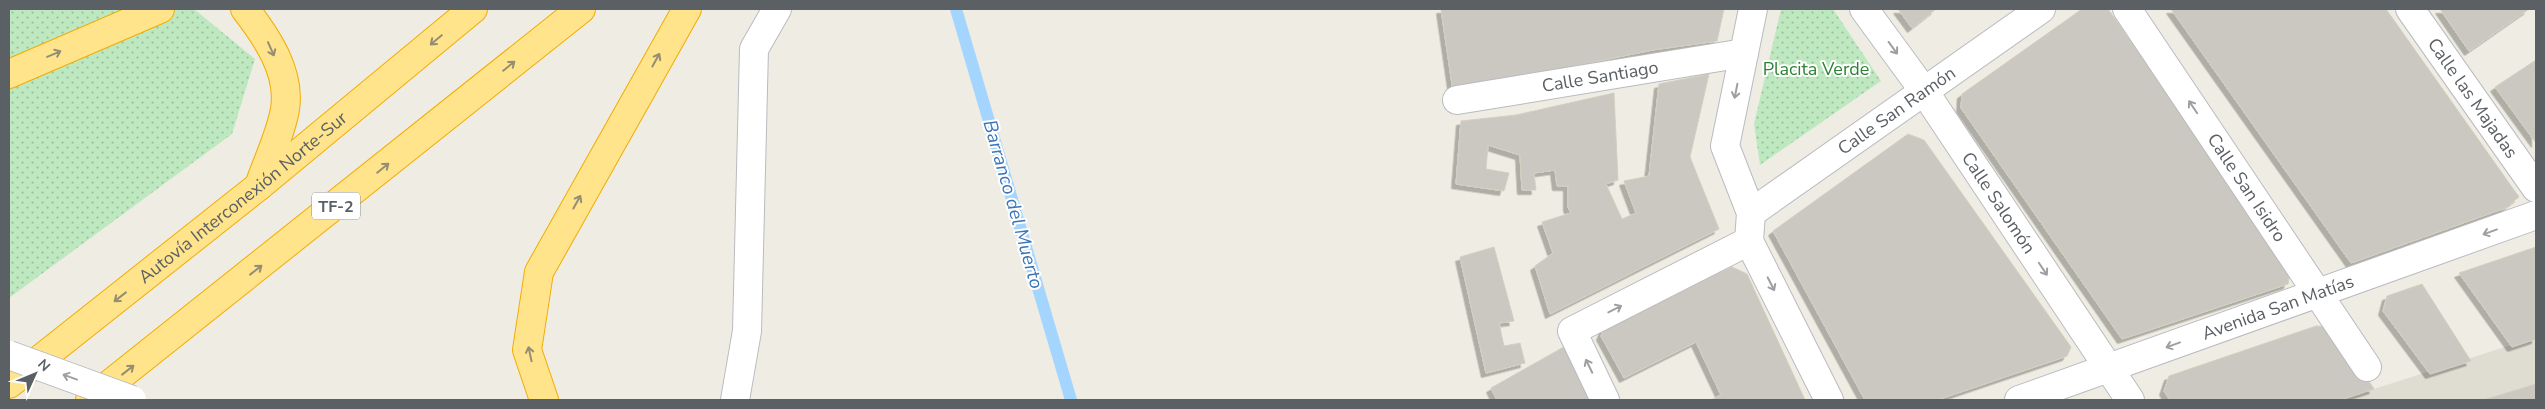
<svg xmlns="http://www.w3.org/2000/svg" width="2545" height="409" font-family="'Nunito Sans',sans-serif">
	<defs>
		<pattern id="grass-dots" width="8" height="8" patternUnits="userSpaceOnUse" patternTransform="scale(1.25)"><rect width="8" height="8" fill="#bee8bf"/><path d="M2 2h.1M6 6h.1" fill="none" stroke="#9dbf9f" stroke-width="1.8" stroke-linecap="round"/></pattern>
		<filter id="shadow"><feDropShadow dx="-4.5" dy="4.5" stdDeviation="0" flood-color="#0004"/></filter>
	</defs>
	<rect width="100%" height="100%" fill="#efede3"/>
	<path fill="#dfdcd2" d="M 2536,337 L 2536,400 L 2340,400 L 2374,389 Z"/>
	<path fill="url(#grass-dots)" d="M 9,9 L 194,9 L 255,59 L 232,134 L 9,298 Z
		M 1781,9 L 1833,9 L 1881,81 L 1760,165 L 1754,124 Z"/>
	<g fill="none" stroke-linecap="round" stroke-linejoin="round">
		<path stroke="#a4d5ff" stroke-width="12" d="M 956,9 L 1071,400"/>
	</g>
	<path fill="#cac8c0" stroke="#d4cfc1" filter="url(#shadow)" d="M 1441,9 L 1724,9 L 1717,41 L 1652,50 L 1453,91 Z
		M 1898,9 L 1936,9 L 1912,28 Z
		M 2082,9 L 2108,9 L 2291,268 L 2288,284 L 2122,339 L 1961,108 L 1962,94 Z
		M 2171,9 L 2386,9 L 2519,197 L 2505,208 L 2351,263 Z
		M 2440,9 L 2529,9 L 2469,51 Z
		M 2536,60 L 2536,143 L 2495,87 Z
		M 1709,74 L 1690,157 L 1719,229 L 1550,314 L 1535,266 L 1553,253 L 1542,222 L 1571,213 L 1568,207 L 1568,186 L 1557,186 L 1555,170 L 1534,173 L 1536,190 L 1522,190 L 1520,155 L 1488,145 L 1486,169 L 1509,173 L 1504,191 L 1456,184 L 1461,121 L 1516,115 L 1614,93 L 1618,180 L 1606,184 L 1622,219 L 1636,213 L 1624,181 L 1649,176 L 1659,84 Z
		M 1908,134 L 1924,140 L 2071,347 L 2067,356 L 1937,400 L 1865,400 L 1773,231 Z
		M 1494,247 L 1514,321 L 1499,323 L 1504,346 L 1520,343 L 1525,363 L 1486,373 L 1460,257 Z
		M 2536,247 L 2536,339 L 2512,347 L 2459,273 Z
		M 1732,267 L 1747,274 L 1805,400 L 1711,400 L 1721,395 L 1696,342 L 1624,378 L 1601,336 L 1607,321 Z
		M 2422,284 L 2471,361 L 2430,374 L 2383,311 L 2387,296 Z
		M 2316,326 L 2334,327 L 2374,389 L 2340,400 L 2170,400 L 2164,391 L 2169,376 Z
		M 1569,344 L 1593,400 L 1497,400 L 1491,388 Z
		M 2536,384 L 2536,400 L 2483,400 Z"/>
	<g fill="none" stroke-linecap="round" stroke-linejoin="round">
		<g stroke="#b8bbc1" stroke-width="30">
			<g id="street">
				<path d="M 1753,9 L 1725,146 L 1751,213 L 1749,241 L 1829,400"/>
				<path id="s1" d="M 1864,9 L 1924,91 L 2130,400"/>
				<path id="s2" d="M 2127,9 L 2367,367"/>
				<path id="s3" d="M 2410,9 L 2536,188"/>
				<path id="s4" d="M 1457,100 L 1744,53"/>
				<path id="s5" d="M 1751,213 L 2041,9"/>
				<path d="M 735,400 L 747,331 L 754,49 L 777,9"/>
				<path d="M 1605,400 L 1572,331 L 1749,241"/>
				<path id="s6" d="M 2019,400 L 2536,215"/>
			</g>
		</g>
		<g stroke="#f3ac00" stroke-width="30">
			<g id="highway">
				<path d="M 245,9 C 266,36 291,72 285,109 C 281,134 267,162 259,186"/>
				<path d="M 9,74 L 160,9"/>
				<path id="s7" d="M 9,384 L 259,186 L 473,9"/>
				<path d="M 90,400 L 581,9"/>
				<path d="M 544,400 L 527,350 L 539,272 L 687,9"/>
			</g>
		</g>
		<use href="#street" stroke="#fff" stroke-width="28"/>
		<use href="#highway" stroke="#ffe48b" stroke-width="28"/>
		<g stroke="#b8bbc1" stroke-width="30" stroke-linecap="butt">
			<path id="street-bridge" d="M 9,355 L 132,400"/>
		</g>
		<use href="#street-bridge" stroke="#fff" stroke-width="28"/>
	</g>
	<defs><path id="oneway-shaft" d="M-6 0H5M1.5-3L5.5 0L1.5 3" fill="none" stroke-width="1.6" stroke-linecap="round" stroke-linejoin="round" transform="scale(1.25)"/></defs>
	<g stroke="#948e72">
		<use href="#oneway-shaft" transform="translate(436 40) rotate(140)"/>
		<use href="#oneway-shaft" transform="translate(271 49) rotate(66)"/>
		<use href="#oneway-shaft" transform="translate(54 54) rotate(-23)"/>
		<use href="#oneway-shaft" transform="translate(656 60) rotate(-61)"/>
		<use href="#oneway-shaft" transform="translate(509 66) rotate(-39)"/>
		<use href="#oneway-shaft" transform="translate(383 168) rotate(-39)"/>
		<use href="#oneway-shaft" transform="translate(577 202) rotate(-61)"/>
		<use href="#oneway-shaft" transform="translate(256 270) rotate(-38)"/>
		<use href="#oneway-shaft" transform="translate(120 297) rotate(142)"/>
		<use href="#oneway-shaft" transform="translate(530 354) rotate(-102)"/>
		<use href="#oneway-shaft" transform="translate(128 370) rotate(-38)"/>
	</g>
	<g stroke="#9da0a3">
		<use href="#oneway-shaft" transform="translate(1893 48) rotate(54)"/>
		<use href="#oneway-shaft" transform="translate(1736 91) rotate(101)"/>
		<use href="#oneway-shaft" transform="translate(2193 107) rotate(-124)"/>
		<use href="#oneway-shaft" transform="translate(2490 232) rotate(160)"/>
		<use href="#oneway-shaft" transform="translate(2043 269) rotate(56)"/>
		<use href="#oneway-shaft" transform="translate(1771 284) rotate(63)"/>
		<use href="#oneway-shaft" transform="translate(1615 309) rotate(-27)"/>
		<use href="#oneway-shaft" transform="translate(2173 345) rotate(160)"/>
		<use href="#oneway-shaft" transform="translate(1589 366) rotate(-116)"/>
		<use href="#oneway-shaft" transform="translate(70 377) rotate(-160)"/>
	</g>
	<g text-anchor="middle" stroke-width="4" stroke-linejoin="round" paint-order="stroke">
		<rect fill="#fff" stroke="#8c9093" stroke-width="1" x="312" y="192.5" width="48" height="27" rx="4"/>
		<g font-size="16" font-weight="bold" fill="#5b6065">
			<text x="336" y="212">TF-2</text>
		</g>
		<g font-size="18" fill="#2e8234" stroke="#fff">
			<text x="1816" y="75">Placita Verde</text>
		</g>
		<g font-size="18" fill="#5b6065" stroke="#fff">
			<text dy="6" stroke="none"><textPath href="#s4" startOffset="145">Calle Santiago</textPath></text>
			<text dy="6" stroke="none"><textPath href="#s3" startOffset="109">Calle las Majadas</textPath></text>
			<text dy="6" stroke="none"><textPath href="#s5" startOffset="178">Calle San Ramón</textPath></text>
			<text dy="6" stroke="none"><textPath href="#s2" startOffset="215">Calle San Isidro</textPath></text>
			<text dy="6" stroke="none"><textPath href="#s7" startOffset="299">Autovía Interconexión Norte-Sur</textPath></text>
			<text dy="6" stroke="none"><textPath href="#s1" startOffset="236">Calle Salomón</textPath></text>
			<text dy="6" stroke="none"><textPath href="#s6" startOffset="275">Avenida San Matías</textPath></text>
		</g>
		<g font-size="19" font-style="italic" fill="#3a75b8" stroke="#fff">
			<text transform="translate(1014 204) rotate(74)" y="7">Barranco del Muerto</text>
		</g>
	</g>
	<rect width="2545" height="409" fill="none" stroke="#5b6065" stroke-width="20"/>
	<g transform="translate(35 374) rotate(46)" stroke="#ffffff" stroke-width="4" paint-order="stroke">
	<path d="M0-4L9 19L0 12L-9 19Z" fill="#5b6065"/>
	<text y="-8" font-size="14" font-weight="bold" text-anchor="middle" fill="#5b6065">N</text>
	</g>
</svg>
